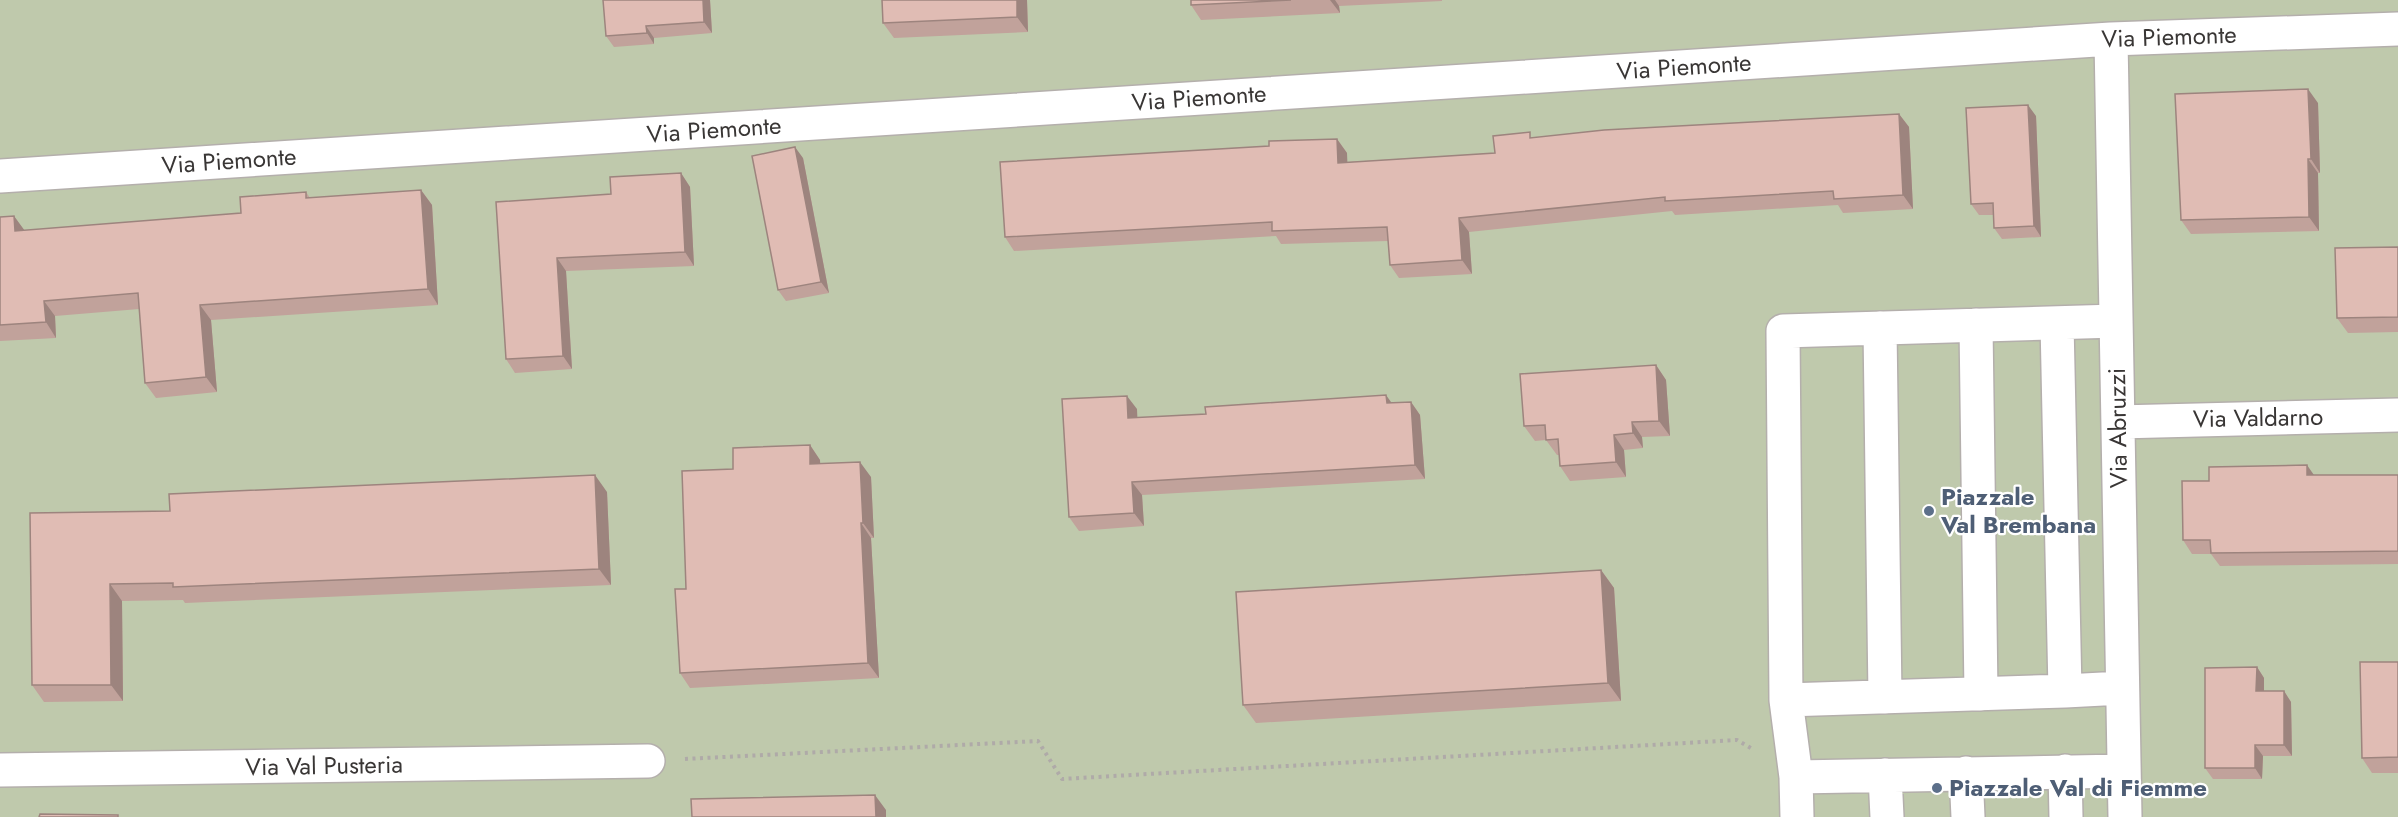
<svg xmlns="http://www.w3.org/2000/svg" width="2398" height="817" font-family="Jost,sans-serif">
	<rect width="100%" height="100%" fill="#e6e0dd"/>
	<path fill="#bfc9ac" d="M 0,0 L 2398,0 L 2398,817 L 0,817 Z"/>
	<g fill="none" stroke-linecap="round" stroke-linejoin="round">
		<g stroke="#b4afac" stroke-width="36">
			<path id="minor" d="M 2111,39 L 2125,817
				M 0,176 L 2111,39 L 2398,29
				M 2057,323 L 2065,691 L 1786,700 L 1783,331 L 2116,321
				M 1976,325 L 1981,694
				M 1880,328 L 1885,697
				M 2118,422 L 2398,415
				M 2065,691 L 2122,688
				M 1786,700 L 1796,777
				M 0,770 L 648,761
				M 2065,771 L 2066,817
				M 1966,773 L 1968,817
				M 1885,775 L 1887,817
				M 1797,817 L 1796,777 L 2123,771"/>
		</g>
		<path stroke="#afaaa8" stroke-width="4" stroke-dasharray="3 4.5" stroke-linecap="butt" d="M 685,759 L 1038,741 L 1062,779 L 1737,740 L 1754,750"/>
		<use href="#minor" stroke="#fff" stroke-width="33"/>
	</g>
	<path fill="#c1a29b" d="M 710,0 L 712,33 L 654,38 L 654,44 L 614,47 L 606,36 Z
		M 882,0 L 1027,0 L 1028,32 L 894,38 L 883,23 Z
		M 1191,0 L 1442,0 L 1442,1 L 1339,6 L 1340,13 L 1201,20 L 1191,5 Z
		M 2318,103 L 2320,173 L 2318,173 L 2319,231 L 2191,234 L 2181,220 Z
		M 1899,114 L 1909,127 L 1913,209 L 1843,213 L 1838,205 L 1675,215 L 1672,211 L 1469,232 L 1472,274 L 1399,278 L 1390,265 L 1388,241 L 1281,244 L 1276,236 L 1014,251 L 1005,237 L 1269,146 L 1337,139 L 1347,153 L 1347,162 L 1495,153 L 1534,138 Z
		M 2036,116 L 2041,237 L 2002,239 L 1994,228 L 1994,215 L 1979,215 L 1971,204 Z
		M 803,158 L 829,293 L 786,301 L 778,290 Z
		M 681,173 L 690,187 L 694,266 L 566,271 L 572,369 L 515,373 L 506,359 L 496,202 L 611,194 Z
		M 421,190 L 432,205 L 438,305 L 211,320 L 217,392 L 156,398 L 145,383 L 139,309 L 55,316 L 56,338 L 0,341 L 0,217 L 14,216 L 24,231 L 241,213 L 306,192 L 310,198 Z
		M 2398,247 L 2398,332 L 2348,333 L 2337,318 Z
		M 1656,365 L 1666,380 L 1670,436 L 1642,437 L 1643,448 L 1624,450 L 1626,477 L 1570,481 L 1560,466 L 1559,455 L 1557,455 L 1546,440 L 1535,441 L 1524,426 Z
		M 1411,402 L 1420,415 L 1425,479 L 1142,495 L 1144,526 L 1079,531 L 1069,517 L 1137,409 L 1137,418 Z
		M 810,445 L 820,460 L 820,464 L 871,477 L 874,538 L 871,538 L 879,678 L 690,688 L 680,673 L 686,589 L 733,469 Z
		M 2313,475 L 2398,475 L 2398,564 L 2220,566 L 2211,554 L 2192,554 L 2183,540 L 2209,481 Z
		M 607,492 L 611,585 L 185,603 L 183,600 L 122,601 L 123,701 L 44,702 L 32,685 L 30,513 L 170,511 Z
		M 1601,570 L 1614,588 L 1621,701 L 1256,723 L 1243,705 Z
		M 2398,662 L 2398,773 L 2372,773 L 2362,758 Z
		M 2257,667 L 2264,678 L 2264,691 L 2284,691 L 2291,702 L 2292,756 L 2263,756 L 2262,779 L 2213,779 L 2205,768 Z"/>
	<path fill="#9d847e" d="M 703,0 L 710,0 L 712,33 L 704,22 Z
		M 1017,0 L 1027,0 L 1028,32 L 1017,17 Z
		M 1330,0 L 1335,0 L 1339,6 L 1340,13 Z
		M 646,26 L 654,38 L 654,44 L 647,33 Z
		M 2308,89 L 2318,103 L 2320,173 L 2311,159 Z
		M 2028,105 L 2036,116 L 2041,237 L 2034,226 Z
		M 1899,114 L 1909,127 L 1913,209 L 1903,195 Z
		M 1337,139 L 1347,153 L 1348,177 L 1338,163 Z
		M 795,147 L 803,158 L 829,293 L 821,282 Z
		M 2308,159 L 2318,173 L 2319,231 L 2309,217 Z
		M 681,173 L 690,187 L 694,266 L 685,252 Z
		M 421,190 L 432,205 L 438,305 L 428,289 Z
		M 14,216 L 25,231 L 15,231 Z
		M 1459,218 L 1469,232 L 1472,274 L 1462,260 Z
		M 557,258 L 566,271 L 572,369 L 563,356 Z
		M 44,301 L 55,316 L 56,338 L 46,322 Z
		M 200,305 L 211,320 L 217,392 L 206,377 Z
		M 1656,365 L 1666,380 L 1670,436 L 1659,421 Z
		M 1386,395 L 1396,409 L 1387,403 Z
		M 1127,396 L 1137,409 L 1138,432 L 1128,418 Z
		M 1411,402 L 1420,415 L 1425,479 L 1415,465 Z
		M 1632,422 L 1642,437 L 1643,448 L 1633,433 Z
		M 1614,435 L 1624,450 L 1626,477 L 1616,462 Z
		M 810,445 L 820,460 L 821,479 L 810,464 Z
		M 860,462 L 871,477 L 874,538 L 863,523 Z
		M 2307,465 L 2316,478 L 2307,475 Z
		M 595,475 L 607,492 L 611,585 L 599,569 Z
		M 1132,482 L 1142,495 L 1144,526 L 1134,513 Z
		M 861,523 L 871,538 L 879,678 L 868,663 Z
		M 1601,570 L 1614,588 L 1621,701 L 1608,683 Z
		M 110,584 L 122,601 L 123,701 L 111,685 Z
		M 2257,667 L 2264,678 L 2264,702 L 2256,691 Z
		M 2284,691 L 2291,702 L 2292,756 L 2284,745 Z
		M 2255,745 L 2263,756 L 2262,779 L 2255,768 Z
		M 875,795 L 886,810 L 886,817 L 876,817 Z"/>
	<path fill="#e0bcb4" stroke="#9d847e" stroke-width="1.5" d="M 603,0 L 703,0 L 704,22 L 646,26 L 647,33 L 606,36 Z
		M 882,0 L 1017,0 L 1017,17 L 883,23 Z
		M 1191,0 L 1291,0 L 1191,5 Z
		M 2308,89 L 2311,159 L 2308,159 L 2309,217 L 2181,220 L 2175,94 Z
		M 2028,105 L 2034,226 L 1994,228 L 1993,203 L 1971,204 L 1966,108 Z
		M 1899,114 L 1903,195 L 1834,199 L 1833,191 L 1665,201 L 1665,197 L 1459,218 L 1462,260 L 1390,265 L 1387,227 L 1272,231 L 1272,222 L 1005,237 L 1000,162 L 1269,146 L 1269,141 L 1337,139 L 1338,163 L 1495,153 L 1493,136 L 1530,132 L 1530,138 L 1604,130 Z
		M 795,147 L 821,282 L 778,290 L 752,156 Z
		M 681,173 L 685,252 L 557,258 L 563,356 L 506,359 L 496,202 L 611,194 L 610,177 Z
		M 421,190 L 428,289 L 200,305 L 206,377 L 145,383 L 138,293 L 44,301 L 46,322 L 0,325 L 0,217 L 14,216 L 15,231 L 241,213 L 240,197 L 306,192 L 306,198 Z
		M 2398,247 L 2398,317 L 2337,318 L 2335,248 Z
		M 1656,365 L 1659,421 L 1632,422 L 1633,433 L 1614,435 L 1616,462 L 1560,466 L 1558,439 L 1546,440 L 1545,425 L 1524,426 L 1520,374 Z
		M 1386,395 L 1387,403 L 1411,402 L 1415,465 L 1132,482 L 1134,513 L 1069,517 L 1062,399 L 1127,396 L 1128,418 L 1206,414 L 1205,407 Z
		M 810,445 L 810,464 L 860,462 L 863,523 L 861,523 L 868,663 L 680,673 L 675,589 L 686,589 L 682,471 L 733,469 L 733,448 Z
		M 2307,465 L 2307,475 L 2398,475 L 2398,551 L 2211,553 L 2210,540 L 2183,540 L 2182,481 L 2209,481 L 2209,467 Z
		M 595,475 L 599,569 L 173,587 L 173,583 L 110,584 L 111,685 L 32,685 L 30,513 L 170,511 L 169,494 Z
		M 1601,570 L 1608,683 L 1243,705 L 1236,592 Z
		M 2360,662 L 2398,662 L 2398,757 L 2362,758 Z
		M 2257,667 L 2256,691 L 2284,691 L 2284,745 L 2255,745 L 2255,768 L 2205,768 L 2205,668 Z
		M 875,795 L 876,817 L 692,817 L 691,799 Z
		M 40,814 L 118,815 L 118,817 L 39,817 Z"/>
	<g fill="#5c6f8a" stroke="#fff" stroke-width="2">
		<circle cx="1929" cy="511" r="6"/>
		<circle cx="1937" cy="788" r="6"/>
	</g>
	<g text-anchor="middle" stroke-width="4.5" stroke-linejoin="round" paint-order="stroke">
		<g font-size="24" fill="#393635" stroke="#fff">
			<text transform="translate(2169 37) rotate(-2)" y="8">Via Piemonte</text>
			<text transform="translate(1684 67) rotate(-4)" y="8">Via Piemonte</text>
			<text transform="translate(1199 98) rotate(-4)" y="8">Via Piemonte</text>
			<text transform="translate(714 130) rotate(-4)" y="8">Via Piemonte</text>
			<text transform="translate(229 161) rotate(-4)" y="8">Via Piemonte</text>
			<text transform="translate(2258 418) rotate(-1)" y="8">Via Valdarno</text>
			<text transform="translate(2118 428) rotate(-91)" y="8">Via Abruzzi</text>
			<text transform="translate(324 766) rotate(-1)" y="8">Via Val Pusteria</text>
		</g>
		<g font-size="24" font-weight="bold" fill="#4e5e75" stroke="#fff" text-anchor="start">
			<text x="1941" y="505">Piazzale<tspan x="1941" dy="28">Val Brembana</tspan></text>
			<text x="1949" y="796">Piazzale Val di Fiemme</text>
		</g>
	</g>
</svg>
